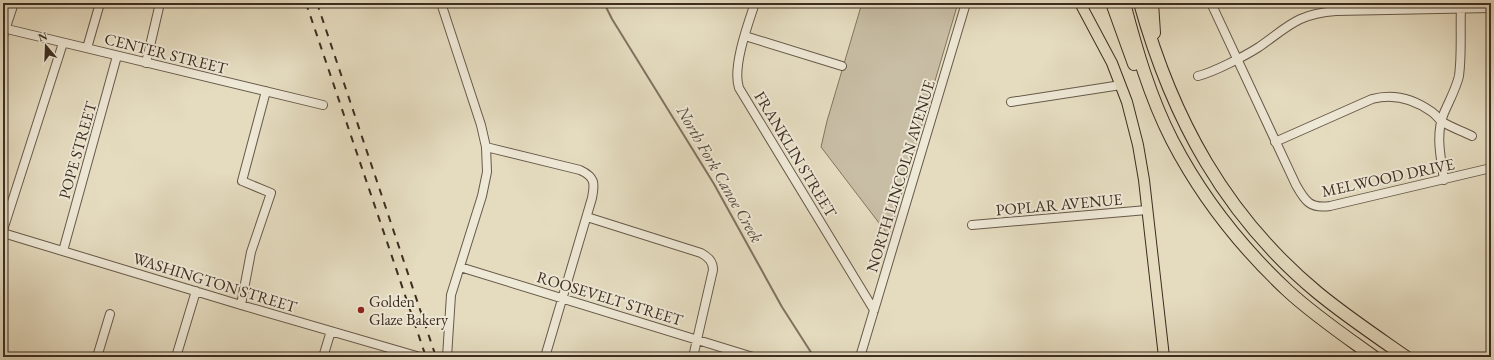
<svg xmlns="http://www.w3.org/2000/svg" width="1494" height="360" font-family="'EB Garamond',serif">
	<rect width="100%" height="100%" fill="#e5dcc0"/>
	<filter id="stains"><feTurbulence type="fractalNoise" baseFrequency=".005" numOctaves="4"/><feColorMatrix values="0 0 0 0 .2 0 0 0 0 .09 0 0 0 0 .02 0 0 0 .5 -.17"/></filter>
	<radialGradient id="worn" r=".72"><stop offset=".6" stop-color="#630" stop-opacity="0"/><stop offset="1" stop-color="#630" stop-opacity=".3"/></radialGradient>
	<path fill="#c8bea5" stroke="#827663" d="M 862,3 L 958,3 L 889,236 L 821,147 L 827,121 Z"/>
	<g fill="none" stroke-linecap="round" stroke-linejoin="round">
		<path stroke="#807260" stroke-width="2" d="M 604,3 L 612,19 L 714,184 L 782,307 L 814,357"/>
		<g stroke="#675949" stroke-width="10">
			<path id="minor" d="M 441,3 L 481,125 L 486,147 L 487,172 L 482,196 L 451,295 L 447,357
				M 755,3 C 748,24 732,67 739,88 L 874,310
				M 1211,3 L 1296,185 C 1305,201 1310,209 1330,206 L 1491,168
				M 3,28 L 323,105
				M 3,36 L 14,3
				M 745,36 L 842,66
				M 87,48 L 100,3
				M 146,63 L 160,3
				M 1198,76 C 1214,72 1245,56 1259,47 C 1289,26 1297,14 1336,11 L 1491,8
				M 1011,102 L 1121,85
				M 1275,142 L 1372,99 C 1394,93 1414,99 1432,112 C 1436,115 1438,118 1441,121 C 1450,127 1462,131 1472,136
				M 486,147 L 580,170 C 595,177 595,183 592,198 L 545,357
				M 1444,180 C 1441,158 1435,134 1444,113 C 1449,101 1456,89 1459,76 C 1462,54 1460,31 1461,8
				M 587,217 L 701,253 C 708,257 713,261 713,270 L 693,357
				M 972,225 L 1147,210
				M 3,230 L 63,43
				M 3,233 L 241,305 L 420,357
				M 63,251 L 117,56
				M 460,267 L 753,357
				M 241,305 L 251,252 L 271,193 L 242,181 L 266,91
				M 97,357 L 110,314
				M 176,357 L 196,291
				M 323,357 L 331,331
				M 860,357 L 966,3"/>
		</g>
		<g stroke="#3d2d21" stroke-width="12">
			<path id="major" d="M 1080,3 L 1112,63 L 1127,102 L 1138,145 L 1144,180 L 1164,357"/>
		</g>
		<g stroke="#3d2d21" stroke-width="14">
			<path id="highway" d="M 1112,3 L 1134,64
				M 1124,3 C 1136,49 1150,97 1172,140 C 1201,196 1242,248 1288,291 C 1314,315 1345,336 1374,357
				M 1140,3 C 1172,118 1225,216 1318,293 C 1346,316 1376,336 1406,357
				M 1152,3 L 1154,33"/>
		</g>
		<use href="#minor" stroke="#eee8d6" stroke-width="8"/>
		<use href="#major" stroke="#e5dcc0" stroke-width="10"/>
		<use href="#highway" stroke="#e5dcc0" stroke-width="12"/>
		<path stroke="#3d2d21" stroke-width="2" stroke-dasharray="7 7" stroke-linecap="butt" d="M 306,3 L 426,357
			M 317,3 L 436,357"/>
	</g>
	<circle fill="#8f2418" stroke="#eee8d6" stroke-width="1.5" cx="361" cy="310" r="4"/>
	<g text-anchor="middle" stroke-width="4" stroke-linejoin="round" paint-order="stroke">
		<g font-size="16" fill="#3d2d21" stroke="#eee8d6">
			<text transform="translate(166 53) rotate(14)" y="6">CENTER STREET</text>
			<text transform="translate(77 150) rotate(-74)" y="6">POPE STREET</text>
			<text transform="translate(796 154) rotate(59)" y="6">FRANKLIN STREET</text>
			<text transform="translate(900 176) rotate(-73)" y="6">NORTH LINCOLN AVENUE</text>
			<text transform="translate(1388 177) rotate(-12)" y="6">MELWOOD DRIVE</text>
			<text transform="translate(1059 204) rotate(-5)" y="6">POPLAR AVENUE</text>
			<text transform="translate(215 282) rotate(17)" y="6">WASHINGTON STREET</text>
			<text transform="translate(610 298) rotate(17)" y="6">ROOSEVELT STREET</text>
		</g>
		<g font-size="16" fill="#3d2d21" stroke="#eee8d6" text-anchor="start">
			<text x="369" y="307">Golden<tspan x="369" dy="18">Glaze Bakery</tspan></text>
		</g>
		<g font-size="17" font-style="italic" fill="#594a3b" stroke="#eee8d6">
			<text transform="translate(720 174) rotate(60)" y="6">North Fork Canoe Creek</text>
		</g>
	</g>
	<rect width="1494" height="360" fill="none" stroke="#e5dcc0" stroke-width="16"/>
	<rect x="4" y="4" width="1486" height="352" fill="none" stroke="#3d2d21" stroke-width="2"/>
	<rect x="8" y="8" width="1478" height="344" fill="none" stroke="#3d2d21"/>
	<g transform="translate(46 46) rotate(341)" stroke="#eee8d6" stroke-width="3" paint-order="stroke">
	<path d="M0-3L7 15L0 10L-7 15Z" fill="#3d2d21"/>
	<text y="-6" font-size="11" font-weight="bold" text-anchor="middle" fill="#3d2d21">N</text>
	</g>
	<rect width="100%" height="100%" filter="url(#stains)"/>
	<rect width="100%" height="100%" fill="url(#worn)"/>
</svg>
